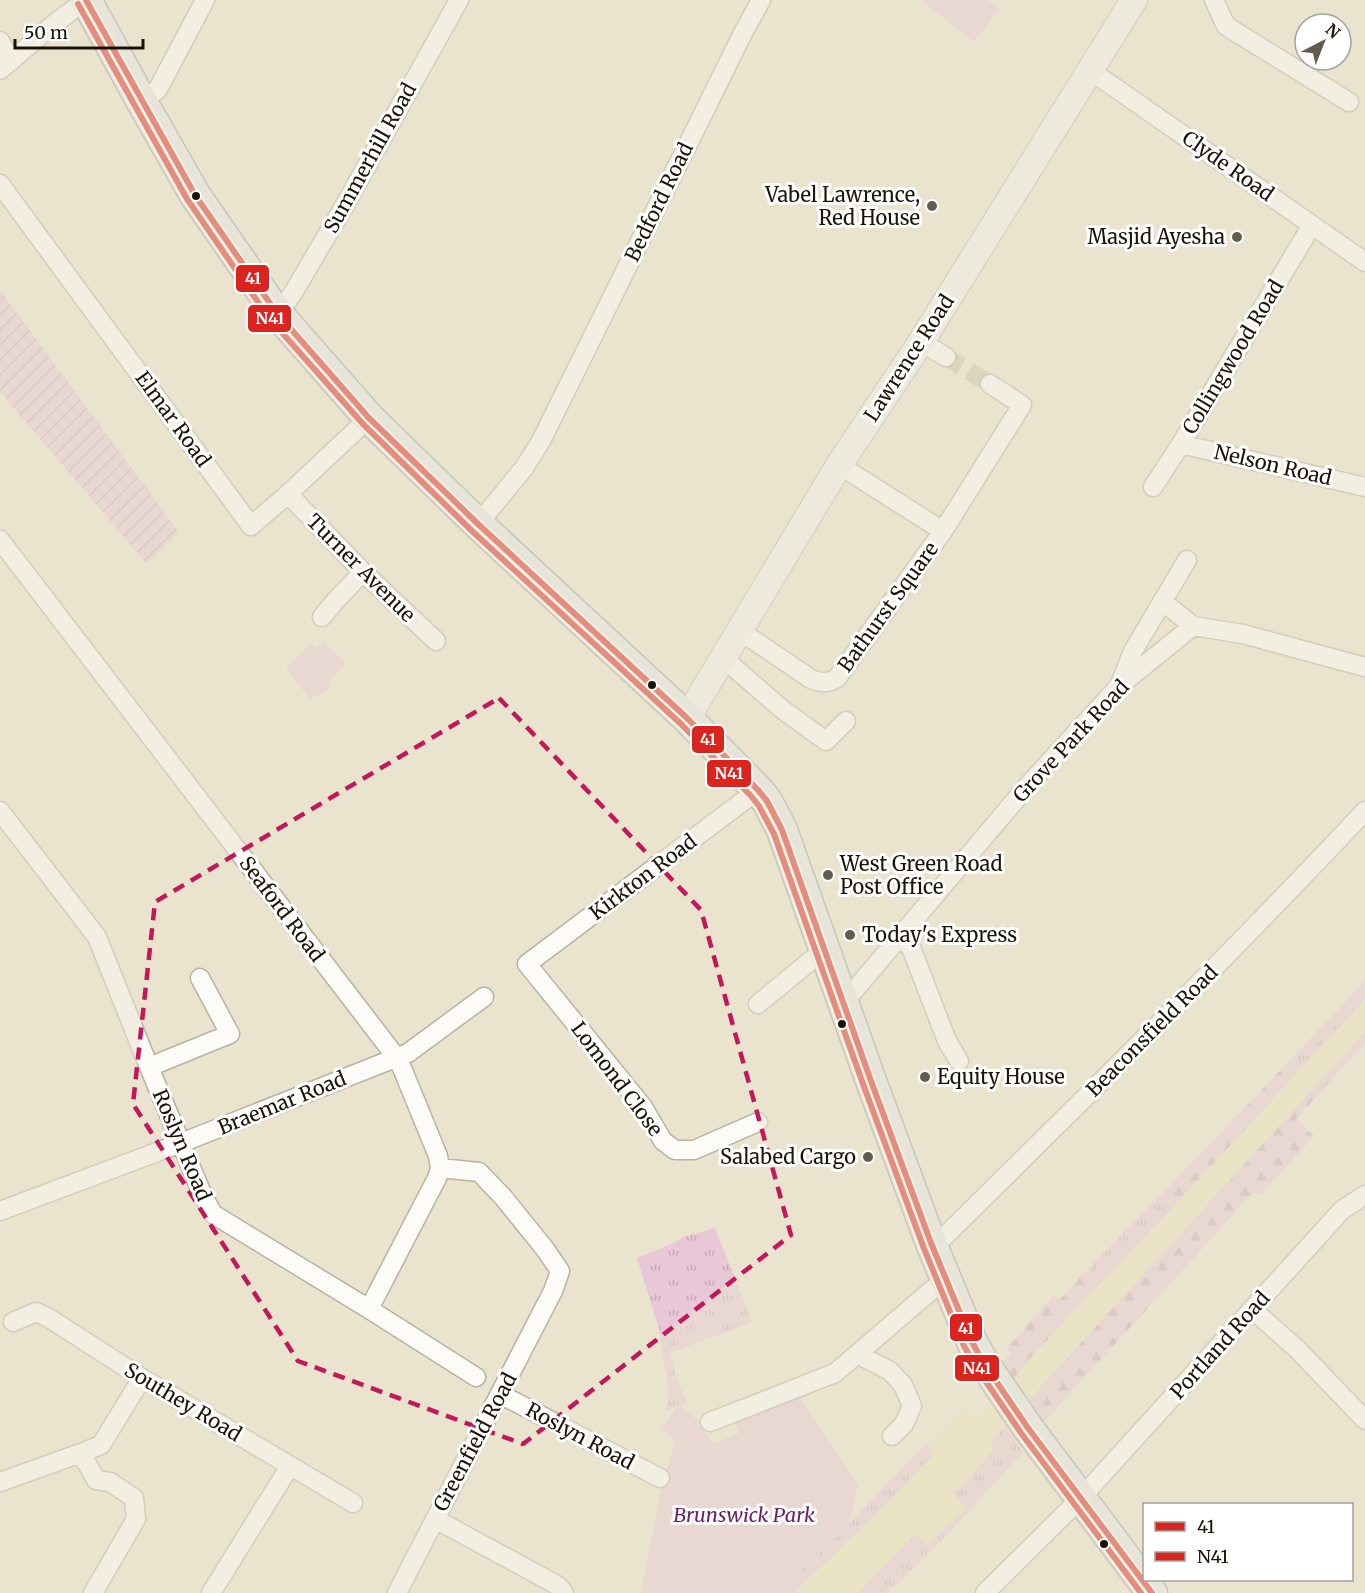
<svg xmlns="http://www.w3.org/2000/svg" width="1365" height="1593" font-family="Merriweather,serif">
	<defs>
		<pattern id="grass-tufts" width="24" height="20" patternUnits="userSpaceOnUse" patternTransform="scale(1.5)"><rect width="24" height="20" fill="#e8c7d7"/><path d="M3 7l-1-3M5 7V3M7 7l1-3M15 17l-1-3M17 17v-4M19 17l1-3" fill="none" stroke="#c6aab7"/></pattern>
		<pattern id="forest-firs" width="22" height="20" patternUnits="userSpaceOnUse" patternTransform="scale(1.5)"><rect width="22" height="20" fill="#e8c7d7"/><path d="M5 1l3.5 6h-7zM16 11l3.5 6h-7z" fill="#c6aab7"/></pattern>
		<pattern id="garden-furrows" width="10" height="10" patternUnits="userSpaceOnUse" patternTransform="scale(1.5)"><rect width="10" height="10" fill="#e8c7d7"/><path d="M-1 1l2-2M0 10L10 0M9 11l2-2" fill="none" stroke="#c6aab7"/></pattern>
	</defs>
	<rect width="100%" height="100%" fill="#eae3cd"/>
	<path fill="#ecdfbb" d="M 1365,999 L 1365,1032 L 990,1442 L 995,1448 L 954,1494 L 966,1508 L 926,1546 L 916,1535 L 858,1593 L 794,1593 L 924,1465 L 935,1453 L 930,1448 L 966,1410 L 977,1420 L 1014,1380 L 1021,1368 L 1198,1180 Z"/>
	<path fill="url(#grass-tufts)" d="M 1365,981 L 1365,999 L 1296,1074 L 1290,1060 Z
		M 1157,1199 L 1174,1206 L 1091,1293 L 1097,1260 Z
		M 715,1228 L 752,1322 L 670,1353 L 677,1378 L 687,1403 L 666,1411 L 669,1393 L 659,1329 L 637,1258 L 676,1242 L 683,1237 Z
		M 1005,1426 L 1023,1452 L 949,1533 L 888,1593 L 858,1593 L 916,1534 L 927,1545 L 966,1508 L 954,1494 L 995,1448 L 990,1443 Z
		M 925,1444 L 935,1453 L 876,1514 L 794,1593 L 776,1593 L 849,1524 Z"/>
	<path fill="url(#forest-firs)" d="M 1365,1032 L 1365,1043 L 1296,1119 L 1314,1136 L 1261,1195 L 1253,1193 L 1043,1423 L 1028,1401 Z
		M 1290,1060 L 1296,1074 L 1174,1206 L 1157,1199 Z
		M 1097,1260 L 1091,1293 L 1021,1368 L 1014,1380 L 1003,1361 L 1011,1353 L 1006,1349 L 1053,1296 L 1059,1300 Z"/>
	<path fill="#e8c7d7" d="M 921,0 L 988,0 L 1000,9 L 974,42 Z
		M 323,641 L 346,663 L 328,683 L 332,688 L 310,699 L 286,669 L 311,644 L 316,648 Z
		M 799,1396 L 858,1485 L 849,1524 L 776,1593 L 641,1593 L 660,1494 L 675,1442 L 662,1428 L 679,1404 L 697,1420 L 713,1444 L 739,1433 L 734,1420 Z"/>
	<path fill="url(#garden-furrows)" d="M 0,290 L 179,532 L 147,564 L 0,392 Z"/>
	<g fill="none" stroke-linecap="round" stroke-linejoin="round">
		<path stroke="#cbc4af" stroke-width="18" stroke-dasharray="18 9" stroke-linecap="butt" d="M 946,357 L 990,384"/>
		<g stroke="#b8b2a1" stroke-width="21">
			<path id="street" d="M 1214,0 L 1226,26 L 1349,102
				M 0,41 L 11,61
				M 0,70 L 54,24 L 86,0
				M 1091,71 L 1365,262
				M 142,102 L 158,89 L 205,0
				M 0,184 L 251,526 L 288,494 L 369,418
				M 276,312 L 284,305 L 293,293 L 346,203 L 459,0
				M 921,342 L 946,357
				M 1181,444 L 1365,487
				M 839,465 L 943,531 L 1022,405 L 990,384
				M 1153,487 L 1181,444 L 1312,225
				M 288,494 L 363,572 L 436,641
				M 478,524 L 524,468 L 541,441 L 743,33 L 761,0
				M 0,540 L 396,1057 L 402,1068 L 438,1156 L 440,1168 L 437,1178 L 369,1309
				M 1162,601 L 1193,626
				M 322,617 L 336,600 L 363,572
				M 740,631 L 811,679 C 822,683 827,684 837,678 L 943,531
				M 723,658 L 783,710 L 826,741 L 846,721
				M 1120,684 L 1133,651 L 1187,560
				M 0,811 L 97,937 L 149,1067 L 203,1196 L 213,1214 L 369,1309 L 476,1377
				M 901,935 L 912,950 L 947,1041 L 959,1061
				M 842,998 L 853,992 L 1030,783 L 1119,686 L 1193,626 L 1243,634 L 1365,667
				M 758,1004 L 825,949
				M 149,1067 L 230,1034 L 200,978
				M 758,1122 L 694,1150 L 675,1150 L 663,1141 L 643,1107 L 527,964 L 758,790
				M 0,1211 L 181,1143 L 408,1053 L 484,997
				M 931,1243 L 944,1237 C 1086,1097 1228,957 1365,811
				M 1252,1309 L 1297,1349 L 1365,1420
				M 13,1322 L 36,1312 L 49,1318 L 142,1378 L 353,1503
				M 857,1354 L 890,1371 L 903,1385 L 912,1406 L 904,1424 L 892,1436
				M 500,1394 L 660,1478
				M 710,1422 L 835,1373 L 933,1289 L 947,1282
				M 81,1453 L 96,1480 L 110,1482 L 134,1498 L 136,1519 L 93,1593
				M 0,1482 L 81,1453 L 101,1445 L 142,1378
				M 435,1519 L 555,1584 L 559,1587 L 564,1593
				M 211,1593 L 290,1466
				M 397,1593 L 553,1291 L 560,1271 L 545,1249 L 503,1197 L 479,1172 L 440,1168
				M 985,1593 L 1080,1499 L 1342,1210 L 1365,1195"/>
		</g>
		<g stroke="#b8b2a1" stroke-width="28">
			<path id="secondary" d="M 687,718 L 839,465 L 921,342 L 1134,0"/>
		</g>
		<g stroke="#a0a09f" stroke-width="33">
			<path id="primary" d="M 86,0 L 142,102 L 195,195 L 276,312 L 369,418 L 478,524 L 687,718 L 758,790 L 767,801 L 782,830 L 871,1081 L 931,1243 L 972,1342 L 983,1362 L 1028,1428 L 1152,1593"/>
		</g>
		<use href="#street" stroke="#fcfbf8" stroke-width="18"/>
		<use href="#secondary" stroke="#f1f1f0" stroke-width="26"/>
		<use href="#primary" stroke="#e5e6e9" stroke-width="30"/>
		<g stroke="#fff" stroke-width="10">
			<path id="bus-1" d="M 86,0 L 195,195 L 276,312 L 369,418 L 478,524 L 687,718 L 758,790 L 767,801 L 782,830 L 871,1081 L 931,1243 L 972,1342 L 983,1362 L 1028,1428 L 1152,1593"/>
		</g>
		<g stroke="#fff" stroke-width="10">
			<path id="bus-2" d="M 78,4 L 187,199 L 269,318 L 363,424 L 472,531 L 681,724 L 751,796 L 759,806 L 774,834 L 863,1084 L 923,1246 L 964,1346 L 976,1367 L 1021,1433 L 1141,1593"/>
		</g>
		<use href="#bus-1" stroke="#dc241f" stroke-width="6"/>
		<use href="#bus-2" stroke="#dc241f" stroke-width="6"/>
	</g>
	<path d="M0 0H1365V1593H0ZM 499,698 L 701,910 L 791,1235 L 523,1444 L 298,1361 L 133,1104 L 155,902 Z" fill="#eae3cd" fill-opacity=".55" fill-rule="evenodd"/>
	<path fill="none" stroke="#c2185b" stroke-width="4.5" stroke-dasharray="12 8" stroke-linejoin="round" d="M 499,698 L 701,910 L 791,1235 L 523,1444 L 298,1361 L 133,1104 L 155,902 Z"/>
	<g fill="#191406" stroke="#fff" stroke-width="2">
		<circle cx="196" cy="196" r="5"/>
		<circle cx="652" cy="685" r="5"/>
		<circle cx="842" cy="1024" r="5"/>
		<circle cx="1104" cy="1544" r="5"/>
	</g>
	<g fill="#625c4c" stroke="#fff" stroke-width="2">
		<circle cx="932" cy="206" r="6"/>
		<circle cx="1237" cy="237" r="6"/>
		<circle cx="828" cy="875" r="6"/>
		<circle cx="850" cy="935" r="6"/>
		<circle cx="925" cy="1077" r="6"/>
		<circle cx="868" cy="1157" r="6"/>
	</g>
	<g text-anchor="middle" stroke-width="6" stroke-linejoin="round" paint-order="stroke">
		<g font-size="20" fill="#191406" stroke="#fff">
			<text transform="translate(370 158) rotate(-61)" y="7">Summerhill Road</text>
			<text transform="translate(1228 166) rotate(35)" y="7">Clyde Road</text>
			<text transform="translate(659 202) rotate(-64)" y="7">Bedford Road</text>
			<text transform="translate(1233 357) rotate(-59)" y="7">Collingwood Road</text>
			<text transform="translate(909 358) rotate(-57)" y="7">Lawrence Road</text>
			<text transform="translate(173 419) rotate(54)" y="7">Elmar Road</text>
			<text transform="translate(1273 465) rotate(13)" y="7">Nelson Road</text>
			<text transform="translate(361 568) rotate(45)" y="7">Turner Avenue</text>
			<text transform="translate(888 607) rotate(-54)" y="7">Bathurst Square</text>
			<text transform="translate(1071 741) rotate(-47)" y="7">Grove Park Road</text>
			<text transform="translate(643 877) rotate(-37)" y="7">Kirkton Road</text>
			<text transform="translate(282 909) rotate(53)" y="7">Seaford Road</text>
			<text transform="translate(1152 1031) rotate(-45)" y="7">Beaconsfield Road</text>
			<text transform="translate(617 1079) rotate(53)" y="7">Lomond Close</text>
			<text transform="translate(282 1103) rotate(-22)" y="7">Braemar Road</text>
			<text transform="translate(182 1145) rotate(67)" y="7">Roslyn Road</text>
			<text transform="translate(1220 1345) rotate(-48)" y="7">Portland Road</text>
			<text transform="translate(183 1402) rotate(31)" y="7">Southey Road</text>
			<text transform="translate(580 1436) rotate(28)" y="7">Roslyn Road</text>
			<text transform="translate(475 1442) rotate(-62)" y="7">Greenfield Road</text>
		</g>
		<g font-size="20" fill="#191406" stroke="#fff" text-anchor="end">
			<text x="920" y="202">Vabel Lawrence,<tspan x="920" dy="23">Red House</tspan></text>
			<text x="1225" y="244">Masjid Ayesha</text>
			<text x="840" y="871" text-anchor="start">West Green Road<tspan x="840" dy="23">Post Office</tspan></text>
			<text x="862" y="942" text-anchor="start">Today's Express</text>
			<text x="937" y="1084" text-anchor="start">Equity House</text>
			<text x="856" y="1164">Salabed Cargo</text>
		</g>
		<g font-size="20" font-style="italic" fill="#692164" stroke="#fff">
			<text x="744" y="1522">Brunswick Park</text>
		</g>
	</g>
	<g stroke="#fff" stroke-width="2">
		<rect x="235" y="264" width="35" height="29" rx="6" fill="#dc241f"/>
		<rect x="247" y="304" width="45" height="29" rx="6" fill="#dc241f"/>
		<rect x="691" y="725" width="34" height="29" rx="6" fill="#dc241f"/>
		<rect x="706" y="759" width="46" height="29" rx="6" fill="#dc241f"/>
		<rect x="949" y="1313" width="34" height="29" rx="6" fill="#dc241f"/>
		<rect x="954" y="1354" width="46" height="28" rx="6" fill="#dc241f"/>
	</g>
	<g font-size="16" text-anchor="middle" font-weight="bold" fill="#fff">
		<text x="253" y="284">41</text>
		<text x="270" y="324">N41</text>
		<text x="708" y="745">41</text>
		<text x="729" y="779">N41</text>
		<text x="966" y="1334">41</text>
		<text x="977" y="1374">N41</text>
	</g>
	<rect x="1143" y="1503" width="210" height="78" fill="#ffffff" stroke="#a3a19b" stroke-width="1.5"/>
	<rect x="1155" y="1522" width="30" height="9" fill="#dc241f" stroke="#a3a19b" stroke-width="1.5"/>
	<text x="1197" y="1533" font-size="18" fill="#191406">41</text>
	<rect x="1155" y="1552" width="30" height="9" fill="#dc241f" stroke="#a3a19b" stroke-width="1.5"/>
	<text x="1197" y="1563" font-size="18" fill="#191406">N41</text>
	<g transform="translate(1323 42) rotate(42)"><circle r="28" fill="#ffffff" stroke="#a3a19b" stroke-width="1.5"/>
	<path d="M0-4.5L10 22L0 15L-10 22Z" fill="#625c4c"/>
	<text y="-9" font-size="16" font-weight="bold" text-anchor="middle" fill="#191406">N</text>
	</g>
	<path d="M15 39v9h128v-9" fill="none" stroke="#191406" stroke-width="3"/>
	<text x="24" y="39" font-size="18" fill="#191406" stroke="#ffffff" stroke-width="4.5" paint-order="stroke">50 m</text>
</svg>
